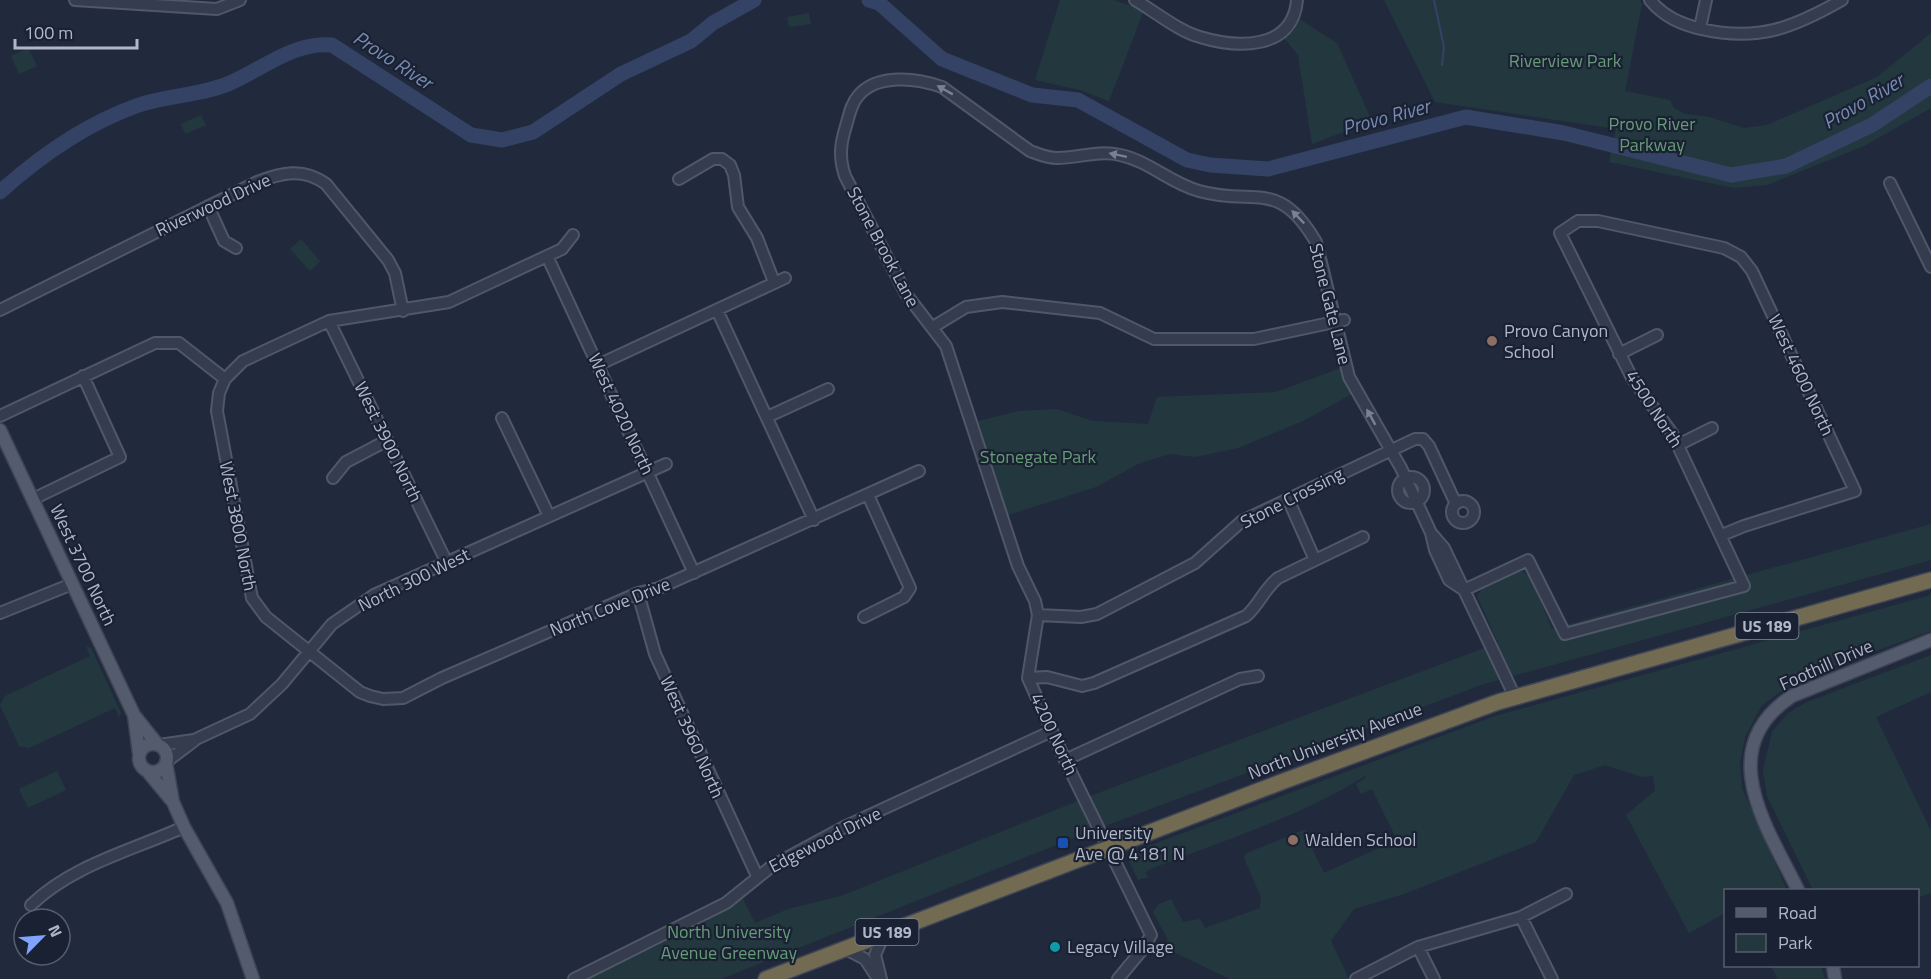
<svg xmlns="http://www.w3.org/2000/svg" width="1931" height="979" font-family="'Titillium Web',sans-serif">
	<rect width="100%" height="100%" fill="#212a3d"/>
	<path fill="#23383e" d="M 1060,0 L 1113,0 L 1144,10 L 1109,101 L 1080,90 L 1035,80 Z
		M 1384,0 L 1640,0 L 1642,4 L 1625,91 L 1670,100 L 1674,108 L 1685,114 L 1709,117 L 1744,128 L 1767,125 L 1877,77 L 1931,33 L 1931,108 L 1864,146 L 1767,185 L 1734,188 L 1609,162 L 1616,129 L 1435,102 Z
		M 809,13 L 811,24 L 789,27 L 787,17 Z
		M 1299,19 L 1337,43 L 1372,121 L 1312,144 L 1298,55 L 1284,38 Z
		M 28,48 L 37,66 L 19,74 L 11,56 Z
		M 201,115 L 206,125 L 185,134 L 181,124 Z
		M 301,239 L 320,261 L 310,271 L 290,249 Z
		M 1341,368 L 1352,394 L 1303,421 L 1238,448 L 1195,457 L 1170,454 L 1140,463 L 1096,487 L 1008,515 L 978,421 L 1019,411 L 1057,409 L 1092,421 L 1148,424 L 1157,397 L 1276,392 Z
		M 1931,524 L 1931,560 L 1484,684 L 1081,835 L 721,979 L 587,979 L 705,923 L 741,895 L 755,923 L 788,909 L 841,896 L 1093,795 L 1498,643 L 1477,596 L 1482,589 L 1517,572 L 1522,571 L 1530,576 L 1552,629 Z
		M 1931,595 L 1931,631 L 1798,679 L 1762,705 L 1745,737 L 1740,763 L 1742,788 L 1787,890 L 1726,890 L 1725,913 L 1689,933 L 1626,815 L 1655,791 L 1653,776 L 1642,777 L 1605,765 L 1574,775 L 1536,842 L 1404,894 L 1354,909 L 1331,941 L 1349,979 L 1230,979 L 1161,946 L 1168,940 L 1153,912 L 1158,905 L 1171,899 L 1183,922 L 1200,919 L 1205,928 L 1260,908 L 1261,897 L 1244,858 L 1247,853 L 1306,829 L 1306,836 L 1324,873 L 1397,840 L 1372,789 L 1361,794 L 1356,784 L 1366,778 L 1365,776 C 1298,818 1221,841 1148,870 L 1145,873 L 1149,877 L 1138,880 L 1129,861 L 1130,855 L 1135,851 L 1495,716 Z
		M 86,646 L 91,648 L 121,713 L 119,717 L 115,708 L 29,748 L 19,746 L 0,705 L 5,696 L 90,656 Z
		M 1931,655 L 1931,692 L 1876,717 L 1931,831 L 1931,893 L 1920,897 L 1918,904 L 1918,890 L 1813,890 L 1767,796 L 1763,770 L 1772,732 L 1788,713 L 1807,702 Z
		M 57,771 L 66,790 L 28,808 L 19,789 Z
		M 1771,966 L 1821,966 L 1825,979 L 1778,979 Z"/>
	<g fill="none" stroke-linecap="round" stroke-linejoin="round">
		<path stroke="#344365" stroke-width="2" d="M 1434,0 L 1444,47 L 1442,65"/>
		<path stroke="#344365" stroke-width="15" d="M 869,0 L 879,3 L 942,59 L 1032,95 L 1078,100 L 1187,160 L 1210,165 L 1268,169 L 1466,117 L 1564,133 L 1731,175 L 1786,166 L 1872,125 L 1931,86
			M 0,192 C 39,157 86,124 136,106 C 166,95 200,96 230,83 C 262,69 295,41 332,45 L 471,135 L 502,140 L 533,132 L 621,74 L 691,41 L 713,23 L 754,0"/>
		<g stroke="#505768" stroke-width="14">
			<path id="minor" d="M 75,0 L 217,9 L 240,0
				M 1135,0 C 1154,11 1180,32 1200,37 C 1236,48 1293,51 1297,0
				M 1650,0 C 1664,17 1681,24 1701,29 C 1758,42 1793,28 1842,0
				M 1700,28 L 1706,0
				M 679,179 L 713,159 L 722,159 L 730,165 L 734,175 L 738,207 L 757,238 L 774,282
				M 1890,183 L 1931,267
				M 208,206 L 224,241 L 236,248
				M 573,235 L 562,249 L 449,302 L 329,321 L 243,361 L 225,379 L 219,393 L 217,411 L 252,598 L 266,617 L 360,692 L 370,696 L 383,699 L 403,698 L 442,678 L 638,593 L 659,588 L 919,471
				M 547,256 L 694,573
				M 0,310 L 257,182 C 281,173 303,167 326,184 L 388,260 L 395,273 L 403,311
				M 717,310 L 814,520
				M 329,321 L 447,563
				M 933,327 L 966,307 L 1002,302 L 1100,313 L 1154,339 L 1254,339 L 1344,320
				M 1619,354 L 1657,335
				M 598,365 L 785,278
				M 0,416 L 155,343 L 179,343 L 225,379
				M 767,417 L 828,389
				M 502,418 L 549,516
				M 1678,445 L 1712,428
				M1398 490a13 13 0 1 1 26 0a13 13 0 1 1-26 0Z
				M 333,478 L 346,462 L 386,441
				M 33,499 L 120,457 L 83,376
				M 1288,499 L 1315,560
				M1452 512a11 11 0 1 1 22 0a11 11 0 1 1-22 0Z
				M 1432,534 L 1444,548 L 1515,697
				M 1464,590 L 1528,560 L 1565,634 L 1744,586 L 1672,433 L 1632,378 L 1560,233 L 1578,221 L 1598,221 L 1724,248 L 1741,257 L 1752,271 L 1855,491 L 1744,526 L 1722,535
				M 638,593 L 655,654 L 757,876
				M 0,613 L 72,584
				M 1038,615 L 1081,617 L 1097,614 L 1195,563 L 1242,521 L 1415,439 L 1423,439 L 1429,446 L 1456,504
				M 864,617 L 904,597 L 910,588 L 868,495
				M 1028,678 L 1047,677 L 1082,686 L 1094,683 L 1246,616 C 1259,605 1264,589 1278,578 L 1363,537
				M 159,745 L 194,740 L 250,714 L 282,684 L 332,624 L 374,595 L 666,464
				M 1065,760 L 1240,679 L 1258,676
				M 166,762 L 194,741
				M 31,905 C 72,865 133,850 184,827
				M 1521,917 L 1552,979
				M 1418,947 L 1434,979
				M 844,948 L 865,959 L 878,979
				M 574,979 L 726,903 L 772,866 L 846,826 L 1052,731
				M 881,979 L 875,955 L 884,934
				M 1118,979 L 1142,950 L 1151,935 L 1065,760 L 1028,678 L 1038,615 L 1035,601 L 1018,566 L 946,346 L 906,294 L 845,176 C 839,158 840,145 846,126 C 849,116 851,104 858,96 C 877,73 917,78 942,87 L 1030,151 C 1038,154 1047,158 1057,158 C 1078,158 1098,150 1120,155 C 1149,161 1170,183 1199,191 C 1255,207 1278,177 1316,242 L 1349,377 L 1401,468 L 1431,533 L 1435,550 L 1449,580 L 1464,590
				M 1356,979 L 1418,947 L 1521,917 L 1566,894"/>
		</g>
		<g stroke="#3e4556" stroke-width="15">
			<path id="major" d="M 0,430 L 134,715 L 158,745
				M 134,715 L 139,753
				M139 758a14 14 0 1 1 28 0a14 14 0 1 1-28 0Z
				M 166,763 L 173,802 L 184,827 L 227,903 L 253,979
				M 148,772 L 172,801
				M 1798,890 C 1767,827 1712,749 1792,696 L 1931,640
				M 1833,966 L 1835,979"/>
		</g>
		<g stroke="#3d4455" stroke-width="18">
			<path id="highway" d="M 766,979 L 1284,781 L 1498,702 L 1931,580"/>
		</g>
		<use href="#minor" stroke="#353c4d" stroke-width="10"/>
		<use href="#major" stroke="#535b6d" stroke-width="12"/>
		<use href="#highway" stroke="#736a52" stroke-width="15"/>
	</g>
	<defs><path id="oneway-solid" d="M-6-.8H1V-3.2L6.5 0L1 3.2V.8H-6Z" transform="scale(1.5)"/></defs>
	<g fill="#798091">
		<use href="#oneway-solid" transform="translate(945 90) rotate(-151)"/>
		<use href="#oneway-solid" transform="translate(1118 155) rotate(-168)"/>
		<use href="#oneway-solid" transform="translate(1298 217) rotate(-134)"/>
		<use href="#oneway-solid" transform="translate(1371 417) rotate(-119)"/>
	</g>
	<g fill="#8d6e63" stroke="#1a2132" stroke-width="2">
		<circle cx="1492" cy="341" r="6"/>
		<circle cx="1293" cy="840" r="6"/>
	</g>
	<rect fill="#1a4fb4" stroke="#1a2132" stroke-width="2" x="1057" y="837" width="12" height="12" rx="3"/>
	<circle fill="#0f9aa8" stroke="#1a2132" stroke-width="2" cx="1055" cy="947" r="6"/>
	<g text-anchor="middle" stroke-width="4.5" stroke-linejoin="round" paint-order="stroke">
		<g fill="#1a2132" stroke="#838a9c" stroke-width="1.5">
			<rect x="1735.5" y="613" width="63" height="26" rx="4.5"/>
			<rect x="855.5" y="919" width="63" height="26" rx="4.5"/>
		</g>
		<g font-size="16" font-weight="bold" fill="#b0b7c9">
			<text x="1767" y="632">US 189</text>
			<text x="887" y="938">US 189</text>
		</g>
		<g font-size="18" fill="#669b78" stroke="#1a2132">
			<text x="1565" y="67">Riverview Park</text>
			<text x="1652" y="130">Provo River<tspan x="1652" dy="21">Parkway</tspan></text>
			<text x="1038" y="463">Stonegate Park</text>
			<text x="729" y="938">North University<tspan x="729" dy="21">Avenue Greenway</tspan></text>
		</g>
		<g font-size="18" fill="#b0b7c9" stroke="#1a2132">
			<text transform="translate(213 205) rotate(-25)" y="6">Riverwood Drive</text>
			<text transform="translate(883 247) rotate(62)" y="6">Stone Brook Lane</text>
			<text transform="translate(1330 304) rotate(76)" y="6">Stone Gate Lane</text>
			<text transform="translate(1801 375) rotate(65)" y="6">West 4600 North</text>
			<text transform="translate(1654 409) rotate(57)" y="6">4500 North</text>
			<text transform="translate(621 414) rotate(65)" y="6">West 4020 North</text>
			<text transform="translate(388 442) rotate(64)" y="6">West 3900 North</text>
			<text transform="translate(1292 498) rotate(-27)" y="6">Stone Crossing</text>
			<text transform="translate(238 526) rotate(79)" y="6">West 3800 North</text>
			<text transform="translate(83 565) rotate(65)" y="6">West 3700 North</text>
			<text transform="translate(414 580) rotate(-26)" y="6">North 300 West</text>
			<text transform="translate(610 607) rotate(-22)" y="6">North Cove Drive</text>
			<text transform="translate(1826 665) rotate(-24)" y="6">Foothill Drive</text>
			<text transform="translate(1054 734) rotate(65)" y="6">4200 North</text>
			<text transform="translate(692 737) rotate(66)" y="6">West 3960 North</text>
			<text transform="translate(1335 741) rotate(-21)" y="6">North University Avenue</text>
			<text transform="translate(825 840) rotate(-27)" y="6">Edgewood Drive</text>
		</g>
		<g font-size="18" fill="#b0b7c9" stroke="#1a2132" text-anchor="start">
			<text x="1504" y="337">Provo Canyon<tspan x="1504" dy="21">School</tspan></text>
			<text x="1075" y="839">University<tspan x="1075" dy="21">Ave @ 4181 N</tspan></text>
			<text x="1305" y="846">Walden School</text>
			<text x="1067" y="953">Legacy Village</text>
		</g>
		<g font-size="20" font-style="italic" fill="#768ab2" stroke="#1a2132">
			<text transform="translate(393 60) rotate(33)" y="7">Provo River</text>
			<text transform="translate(1863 101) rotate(-30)" y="7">Provo River</text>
			<text transform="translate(1386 117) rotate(-15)" y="7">Provo River</text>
		</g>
	</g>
	<rect x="1724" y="889" width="195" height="78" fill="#1a2132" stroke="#565d6e" stroke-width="1.5"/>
	<rect x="1736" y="908" width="30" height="9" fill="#535b6d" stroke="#565d6e" stroke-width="1.5"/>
	<text x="1778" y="919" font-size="18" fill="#b0b7c9">Road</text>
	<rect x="1736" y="934" width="30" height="18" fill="#23383e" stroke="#565d6e" stroke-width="1.5"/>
	<text x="1778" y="949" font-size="18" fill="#b0b7c9">Park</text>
	<g transform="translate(42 937) rotate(65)"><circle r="28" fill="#1a2132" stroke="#565d6e" stroke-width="1.5"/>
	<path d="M0-4.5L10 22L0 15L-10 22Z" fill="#80a3fe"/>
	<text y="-9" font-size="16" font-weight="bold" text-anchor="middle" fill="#b0b7c9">N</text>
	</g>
	<path d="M15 39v9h122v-9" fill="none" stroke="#b0b7c9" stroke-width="3"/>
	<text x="24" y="39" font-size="18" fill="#b0b7c9" stroke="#1a2132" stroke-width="4.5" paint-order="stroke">100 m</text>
</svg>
